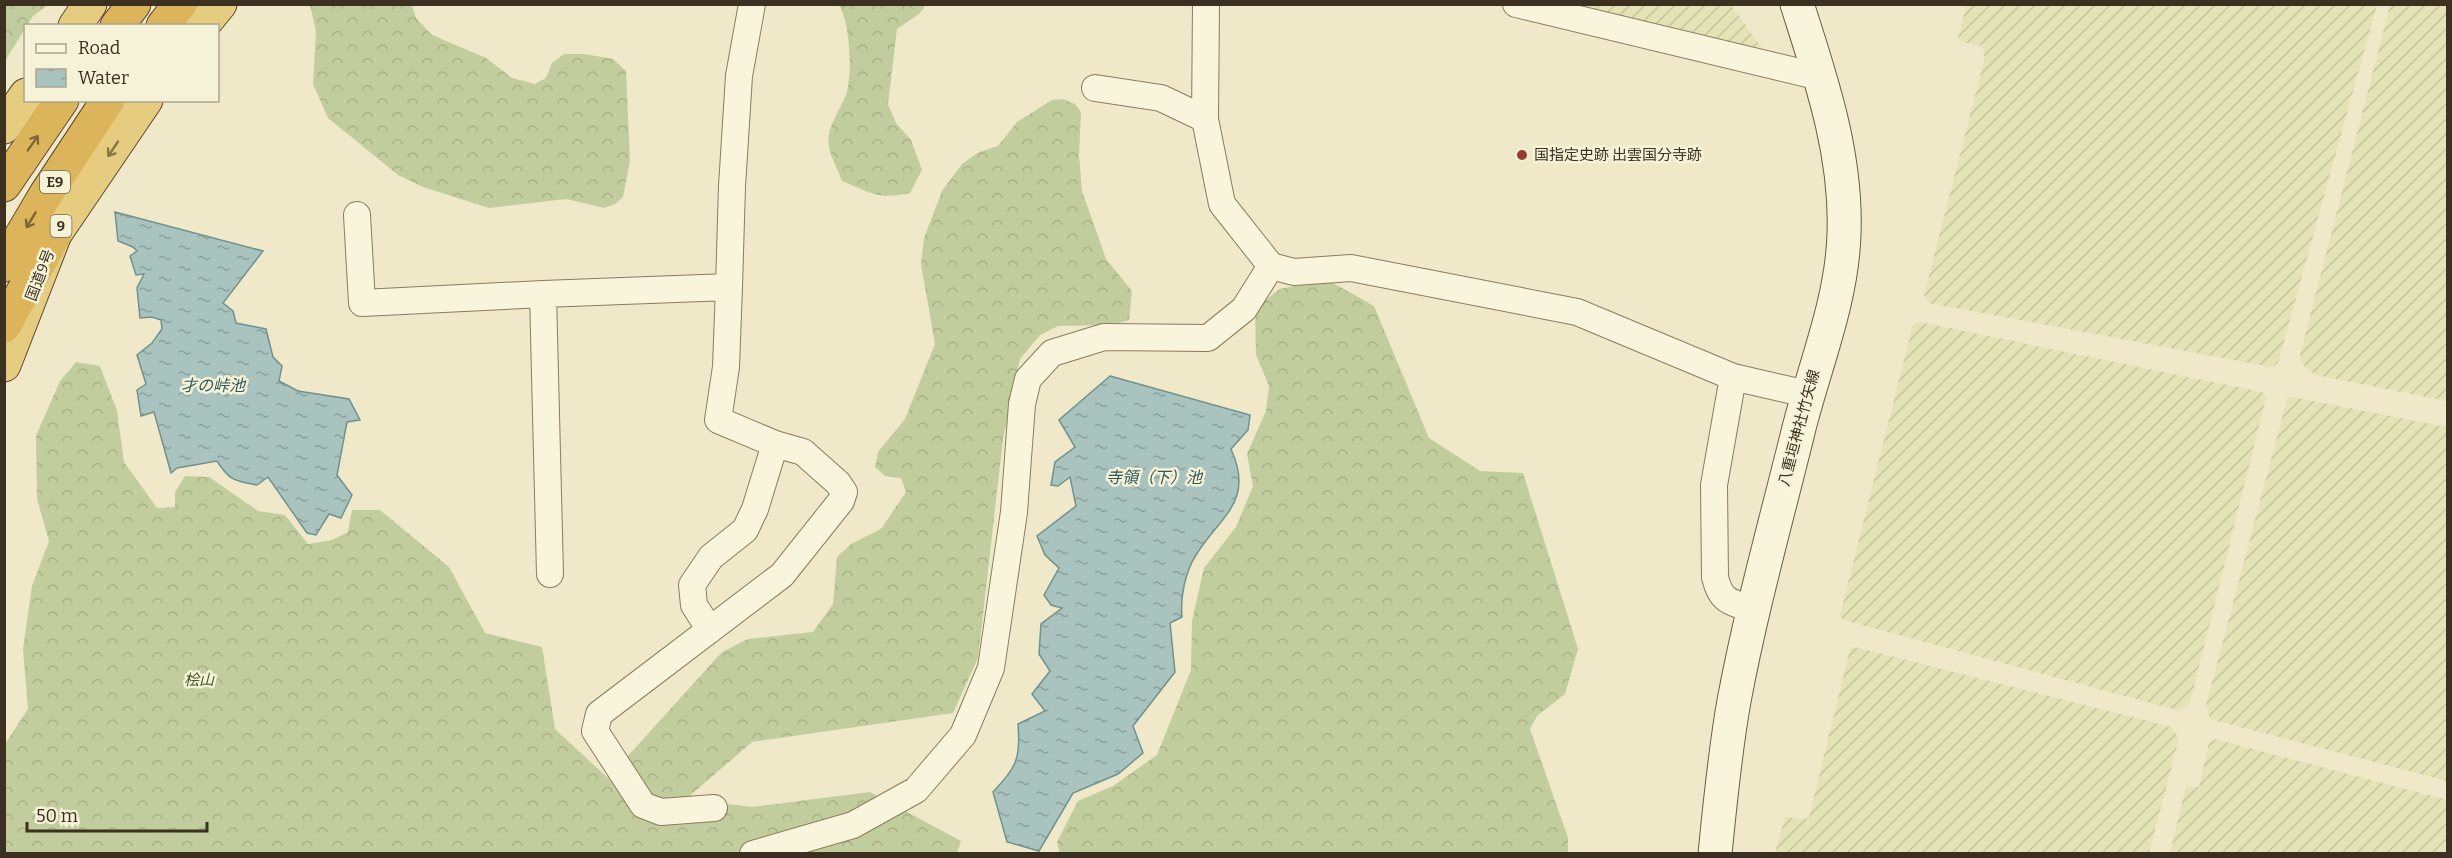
<svg xmlns="http://www.w3.org/2000/svg" width="2452" height="858" font-family="Bitter,'Noto Sans JP',serif">
	<defs>
		<pattern id="farmland-furrows" width="10" height="10" patternUnits="userSpaceOnUse" patternTransform="scale(1.5)"><rect width="10" height="10" fill="#e4e3b6"/><path d="M-1 1l2-2M0 10L10 0M9 11l2-2" fill="none" stroke="#c4c39c"/></pattern>
		<pattern id="forest-crowns" width="20" height="18" patternUnits="userSpaceOnUse" patternTransform="scale(1.5)"><rect width="20" height="18" fill="#c1cd9c"/><path d="M2 6a3 3 0 1 1 6 0M12 15a3 3 0 1 1 6 0" fill="none" stroke="#a7b086"/></pattern>
		<pattern id="water-ripples" width="26" height="14" patternUnits="userSpaceOnUse" patternTransform="scale(1.5)"><rect width="26" height="14" fill="#a9c3bf"/><path d="M2 4q2-2 4 0t4 0M15 11q2-2 4 0t4 0" fill="none" stroke="#8b9f9b"/></pattern>
	</defs>
	<rect width="100%" height="100%" fill="#efe9c9"/>
	<path fill="url(#farmland-furrows)" d="M 1967,4 L 2377,5 L 2278,363 L 2271,367 L 1929,303 L 1924,295 L 1985,57 L 1982,46 L 1962,42 L 1958,37 Z
		M 1561,5 L 1731,5 L 1763,50 Z
		M 2390,5 L 2447,5 L 2447,401 L 2316,375 L 2302,364 L 2300,355 Z
		M 1920,322 L 2262,392 L 2266,398 L 2190,703 L 2180,711 L 1843,620 L 1840,615 L 1913,324 Z
		M 2292,397 L 2447,427 L 2447,781 L 2210,719 L 2206,705 L 2287,399 Z
		M 1855,647 L 2172,727 L 2179,739 L 2149,853 L 1775,853 L 1785,817 L 1805,819 L 1809,817 L 1850,649 Z
		M 2215,739 L 2447,800 L 2447,853 L 2170,853 L 2185,789 L 2188,786 L 2199,787 L 2209,743 Z"/>
	<path fill="url(#forest-crowns)" d="M 5,4 L 48,5 L 33,16 L 5,61 Z
		M 310,5 L 412,5 L 416,18 L 432,35 L 486,58 L 512,78 L 535,84 L 546,78 L 552,63 L 564,54 L 584,54 L 613,59 L 626,71 L 630,161 L 623,197 L 615,204 L 604,208 L 566,199 L 489,208 L 423,187 L 398,175 L 328,118 L 313,84 L 316,31 Z
		M 839,5 L 926,5 L 919,14 L 897,29 L 888,104 L 896,123 L 911,140 L 922,170 L 910,193 C 879,200 871,193 842,181 C 838,170 831,158 829,147 C 825,130 840,110 846,95 C 853,74 850,23 839,5 Z
		M 1063,99 L 1075,104 L 1081,112 L 1079,155 L 1082,191 L 1106,259 L 1132,291 L 1129,320 L 1112,325 L 1058,326 L 1040,335 L 1020,359 L 1003,439 L 978,658 L 953,713 L 752,742 L 686,799 L 752,807 L 870,792 L 961,841 L 957,853 L 5,854 L 5,744 L 28,709 L 23,649 L 32,586 L 49,541 L 37,499 L 36,436 L 60,381 L 76,362 L 100,366 L 117,411 L 124,462 L 157,508 L 175,507 L 175,492 L 185,476 L 209,477 L 258,511 L 285,515 L 308,544 L 332,540 L 348,532 L 352,510 L 380,510 L 449,567 L 485,633 L 542,647 L 555,729 L 608,778 L 722,652 L 748,639 L 813,632 L 833,604 L 837,557 L 851,544 L 881,529 L 906,492 L 901,478 L 885,476 L 875,467 L 878,452 L 905,419 L 935,344 L 921,264 L 924,238 L 942,191 L 962,164 L 979,152 L 998,146 L 1017,122 L 1052,100 Z
		M 1326,279 L 1374,306 L 1429,438 L 1480,471 L 1523,473 L 1578,649 L 1565,694 L 1537,716 L 1530,729 L 1568,838 L 1568,853 L 1060,854 L 1057,842 L 1078,801 L 1113,786 L 1157,755 L 1191,670 L 1192,621 L 1204,568 L 1236,527 L 1253,486 L 1247,454 L 1266,411 L 1269,386 L 1256,355 L 1255,308 L 1280,289 Z"/>
	<path fill="url(#water-ripples)" stroke="#70928e" stroke-width="1.5" d="M 115,212 L 263,251 L 223,303 L 233,311 L 236,323 L 266,329 L 273,357 L 282,366 L 279,381 L 298,391 L 349,399 L 360,420 L 347,422 L 337,475 L 352,495 L 341,518 L 329,514 L 316,535 L 307,533 L 268,477 L 257,485 C 234,481 229,480 217,461 L 177,468 L 171,473 L 154,412 L 141,416 L 137,390 L 146,384 L 137,355 L 152,343 L 162,329 L 161,320 L 152,317 L 140,318 L 137,288 L 144,274 L 136,275 L 130,256 L 137,251 L 133,247 L 118,241 Z
		M 1110,376 L 1250,415 L 1248,430 L 1231,449 C 1255,502 1220,516 1196,555 C 1185,572 1180,598 1182,617 L 1170,623 L 1175,672 L 1133,726 L 1143,753 L 1118,774 L 1073,793 L 1039,851 L 1007,842 L 993,792 C 1016,767 1021,760 1018,724 L 1045,711 L 1032,694 L 1050,671 L 1039,654 L 1041,624 L 1062,608 L 1051,605 L 1044,595 L 1059,568 L 1045,555 L 1037,536 L 1076,506 L 1070,477 L 1058,486 L 1051,485 L 1055,462 L 1075,447 L 1059,420 Z"/>
	<g fill="none" stroke-linecap="round" stroke-linejoin="round">
		<g stroke="#8b7c5d" stroke-width="28">
			<path id="minor" d="M 1516,4 L 1820,77
				M 1095,88 L 1161,98 L 1205,119
				M 357,215 L 362,303 L 543,294 L 550,574
				M 1271,266 L 1294,272 L 1351,268 L 1577,312 L 1733,377 L 1807,394
				M 729,287 L 732,186 L 739,76 L 752,4
				M 543,294 L 729,287 L 726,367 L 718,420 L 775,444 L 803,452 L 838,483 L 844,492 L 841,501 L 782,575 L 599,714 L 595,731 L 643,805 L 661,812 L 714,808
				M 1733,377 L 1714,485 L 1715,577 C 1721,603 1731,602 1754,609
				M 710,630 L 694,605 L 692,585 L 711,557 L 745,530 L 755,509 L 775,444
				M 753,854 L 853,825 L 916,790 L 963,735 L 991,668 L 1014,512 L 1022,404 L 1028,379 L 1052,353 L 1104,337 L 1208,338 L 1244,309 L 1271,266 L 1222,204 L 1205,119 L 1206,4"/>
		</g>
		<g stroke="#6d5d40" stroke-width="35">
			<path id="secondary" d="M 1715,854 C 1720,803 1725,751 1734,701 C 1751,610 1776,521 1798,432 C 1814,367 1842,302 1844,234 C 1847,154 1821,79 1797,4"/>
		</g>
		<g stroke="#594931" stroke-width="35">
			<path id="trunk" d="M 75,26 L 90,4
				M 202,26 L 220,4
				M 4,127 L 26,95
				M 4,365 L 55,234 L 146,100"/>
		</g>
		<g stroke="#594931" stroke-width="35">
			<path id="motorway" d="M 117,26 L 134,4
				M 163,26 L 180,4
				M 4,185 L 62,100
				M 4,265 L 46,194 L 108,100
				M 4,326 L 55,234"/>
		</g>
		<use href="#minor" stroke="#f9f4dc" stroke-width="26"/>
		<use href="#secondary" stroke="#f9f4dc" stroke-width="33"/>
		<use href="#trunk" stroke="#e6cc7e" stroke-width="33"/>
		<use href="#motorway" stroke="#dcb55b" stroke-width="33"/>
	</g>
	<defs><path id="oneway-shaft" d="M-6 0H5M1.5-3L5.5 0L1.5 3" fill="none" stroke-width="1.6" stroke-linecap="round" stroke-linejoin="round" transform="scale(1.5)"/></defs>
	<g stroke="#7c6638">
		<use href="#oneway-shaft" transform="translate(33 143) rotate(-55)"/>
		<use href="#oneway-shaft" transform="translate(31 220) rotate(121)"/>
	</g>
	<use stroke="#88774b" href="#oneway-shaft" transform="translate(113 149) rotate(124)"/>
	<circle fill="#9a3c2d" stroke="#f6f2d8" stroke-width="2" cx="1522" cy="155" r="6"/>
	<g text-anchor="middle" stroke-width="5" stroke-linejoin="round" paint-order="stroke">
		<g fill="#f6f2d8" stroke="#746b58" stroke-width="1.5">
			<rect x="40" y="171" width="30" height="22" rx="4.5"/>
			<rect x="50.5" y="215" width="21" height="22" rx="4.5"/>
		</g>
		<g font-size="14" font-weight="bold" fill="#3c3121">
			<text x="55" y="187">E9</text>
			<text x="61" y="231">9</text>
		</g>
		<g font-size="15" fill="#3c3121" stroke="#f6f2d8" text-anchor="start">
			<text x="1534" y="160">国指定史跡 出雲国分寺跡</text>
		</g>
		<g font-size="15" fill="#3c3121" stroke="#f6f2d8">
			<text transform="translate(40 275) rotate(-69)" y="5">国道9号</text>
			<text transform="translate(1799 428) rotate(-75)" y="5">八重垣神社竹矢線</text>
		</g>
		<g font-size="15" font-style="italic" fill="#455827" stroke="#f6f2d8">
			<text x="199" y="685">桧山</text>
		</g>
		<g font-size="16" font-style="italic" fill="#30585b" stroke="#f6f2d8">
			<text x="213" y="391">才の峠池</text>
			<text x="1154" y="483">寺領（下）池</text>
		</g>
	</g>
	<rect width="2452" height="858" fill="none" stroke="#3c3121" stroke-width="12"/>
	<rect x="24" y="24" width="195" height="78" fill="#f6f2d8" stroke="#aca58f" stroke-width="1.5"/>
	<rect x="36" y="44" width="30" height="9" fill="#f9f4dc" stroke="#aca58f" stroke-width="1.5"/>
	<text x="78" y="54" font-size="18" fill="#3c3121">Road</text>
	<rect x="36" y="69" width="30" height="18" fill="url(#water-ripples)" stroke="#aca58f" stroke-width="1.5"/>
	<text x="78" y="84" font-size="18" fill="#3c3121">Water</text>
	<path d="M27 822v9h180v-9" fill="none" stroke="#3c3121" stroke-width="3"/>
	<text x="36" y="822" font-size="18" fill="#3c3121" stroke="#f6f2d8" stroke-width="4.5" paint-order="stroke">50 m</text>
</svg>
